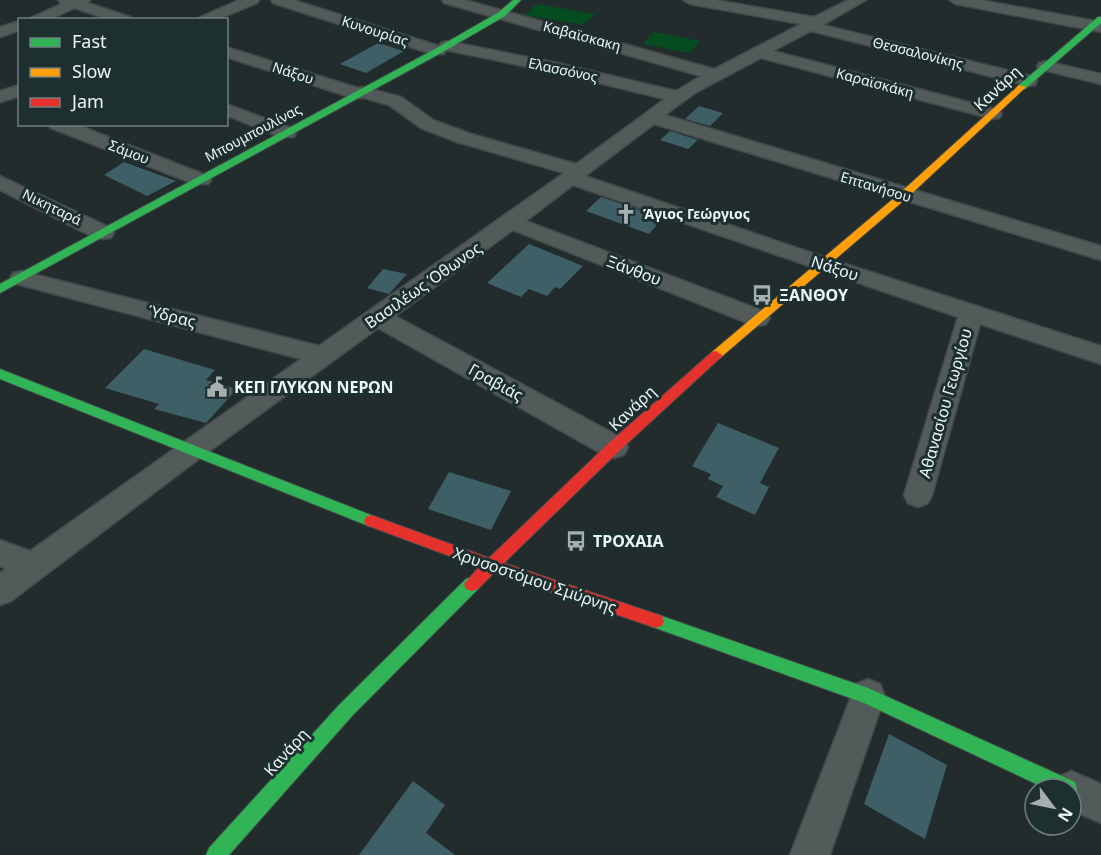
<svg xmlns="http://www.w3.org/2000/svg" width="1101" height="855" font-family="'Noto Sans',sans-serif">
	<rect width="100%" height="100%" fill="#222c2c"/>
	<path fill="#054d21" d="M 537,4 L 595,14 L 583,25 L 525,15 Z
		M 654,32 L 700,41 L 690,53 L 643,44 Z"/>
	<path fill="#3f5f67" d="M 378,43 L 404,51 L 366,73 L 340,64 Z
		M 699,106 L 723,113 L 710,126 L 685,119 Z
		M 670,131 L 698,140 L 688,149 L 660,140 Z
		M 124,162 L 176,181 L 147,196 L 104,175 Z
		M 601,197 L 663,218 L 649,234 L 586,211 Z
		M 529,244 L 583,266 L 560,289 L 555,287 L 547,296 L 529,289 L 521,297 L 487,283 Z
		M 383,269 L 407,274 L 389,294 L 367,288 Z
		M 144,349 L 215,370 L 206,380 L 237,389 L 206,423 L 154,409 L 159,404 L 105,388 Z
		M 718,423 L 779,448 L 760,483 L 769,487 L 755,515 L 716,497 L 723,486 L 708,479 L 711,474 L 692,466 Z
		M 449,472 L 511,491 L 491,530 L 428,509 Z
		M 889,734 L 947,765 L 925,839 L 864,804 Z
		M 413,781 L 445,805 L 426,833 L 455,855 L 359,855 Z"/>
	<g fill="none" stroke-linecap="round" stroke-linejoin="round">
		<g stroke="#414949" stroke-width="3">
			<path id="street" d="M 58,0 L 90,0 L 88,3 L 130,17 L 132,20 L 109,20 L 75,8 L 48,20 L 26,20 L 61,4 Z
				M 239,0 L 259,0 L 257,3 L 216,20 L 194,20 Z
				M 271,0 L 293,0 L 439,46 L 441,43 L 447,41 L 557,63 L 676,91 L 701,76 L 444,3 L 442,0 L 465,0 L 714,69 L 801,24 L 690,4 L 683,0 L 715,0 L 814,17 L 848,0 L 866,0 L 823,25 L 1035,77 L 1037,81 L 1035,85 L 1029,86 L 811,31 L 773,51 L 999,110 L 1002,114 L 999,118 L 993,119 L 761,58 L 695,93 L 665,115 L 1101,246 L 1101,260 L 654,124 L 585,176 L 830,259 L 1101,346 L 1101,364 L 980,324 L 932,495 L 928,503 L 918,507 L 908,503 L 904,495 L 958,317 L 573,185 L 526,221 L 766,312 L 770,318 L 766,324 L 758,326 L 750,324 L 513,230 L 395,316 L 624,439 L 628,447 L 624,455 L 614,458 L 604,455 L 378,328 L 200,458 L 11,601 L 0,605 L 0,573 L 6,569 L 0,566 L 0,540 L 30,551 L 301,359 L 13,283 L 10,278 L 13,273 L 21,271 L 319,346 L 564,173 L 457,142 L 421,128 L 389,105 L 365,98 L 353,98 L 226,57 L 226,47 L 358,88 L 363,87 L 401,97 L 433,120 L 471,134 L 576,164 L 665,99 L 557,73 L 446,50 L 444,54 L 432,54 L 273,3 Z
				M 949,0 L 980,0 L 1101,22 L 1101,32 L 956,4 Z
				M 20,21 L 20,30 L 0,37 L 0,27 Z
				M 1045,61 L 1101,74 L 1101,84 L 1039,69 L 1037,66 L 1039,63 Z
				M 20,85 L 20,96 L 0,102 L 0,91 Z
				M 226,104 L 294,129 L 296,133 L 294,137 L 280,137 L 226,115 Z
				M 48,124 L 75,124 L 208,176 L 211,180 L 208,184 L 194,184 L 51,128 Z
				M 0,176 L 111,228 L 114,233 L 111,238 L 103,239 L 95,238 L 0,190 Z
				M 868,679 L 880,684 L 885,696 L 830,855 L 790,855 L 856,684 Z
				M 1071,771 L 1101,784 L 1101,823 L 1071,810 L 1071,789 L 1053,789 L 1058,777 Z"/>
		</g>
		<g stroke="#414949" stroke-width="2">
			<path id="fast" d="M 513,0 L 521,0 L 505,16 L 441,53 L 0,293 L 0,284 L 435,49 L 499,12 Z
				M 1098,17 L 1101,17 L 1101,23 L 1025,89 L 1019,89 L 1019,85 Z
				M 0,369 L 376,517 L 378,521 L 376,525 L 371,527 L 366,525 L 0,379 Z
				M 472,577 L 478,579 L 480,584 L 478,589 L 352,716 L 229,855 L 206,855 L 209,848 L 340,704 L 466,579 Z
				M 656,614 L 868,688 L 1075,782 L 1077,789 L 1075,796 L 1071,797 L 1071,789 L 1047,789 L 864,703 L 650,626 L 648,621 L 650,616 Z"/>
		</g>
		<g stroke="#414949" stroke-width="2">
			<path id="slow" d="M 1019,85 L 1026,87 L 908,197 L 720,358 L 712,358 L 710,355 L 712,352 L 900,193 Z"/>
		</g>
		<g stroke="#414949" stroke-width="2">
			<path id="jam" d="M 716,351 L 722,355 L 720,358 L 619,451 L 504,563 L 662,616 L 664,621 L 662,626 L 656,628 L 494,573 L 478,589 L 472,591 L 466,589 L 464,584 L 479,567 L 366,525 L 364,521 L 366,517 L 371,515 L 489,558 L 609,443 L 712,352 Z"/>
		</g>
		<use href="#street" fill="#535a5a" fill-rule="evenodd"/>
		<use href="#fast" fill="#30b455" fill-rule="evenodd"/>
		<use href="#slow" fill="#ff9f0a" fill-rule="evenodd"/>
		<use href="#jam" fill="#e5322d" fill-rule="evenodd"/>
	</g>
	<defs>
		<g id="church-bare" transform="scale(1.62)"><path d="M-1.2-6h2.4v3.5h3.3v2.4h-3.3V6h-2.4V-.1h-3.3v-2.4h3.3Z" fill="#a5afb0" stroke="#1e2f30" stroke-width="2.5" paint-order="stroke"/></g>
		<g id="bus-bare" transform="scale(1.62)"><path d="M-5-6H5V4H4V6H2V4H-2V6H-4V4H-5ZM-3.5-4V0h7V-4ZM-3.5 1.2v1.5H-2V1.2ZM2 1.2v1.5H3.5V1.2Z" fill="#a5afb0" stroke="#1e2f30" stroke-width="2.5" paint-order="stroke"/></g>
		<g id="civic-bare" transform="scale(1.62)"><path d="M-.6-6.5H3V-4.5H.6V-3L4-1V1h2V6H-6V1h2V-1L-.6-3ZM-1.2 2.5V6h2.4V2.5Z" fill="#a5afb0" stroke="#1e2f30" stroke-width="2.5" paint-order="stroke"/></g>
	</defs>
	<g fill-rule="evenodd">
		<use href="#church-bare" x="626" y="214"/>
		<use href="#bus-bare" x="762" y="295"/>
		<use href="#civic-bare" x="217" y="387"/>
		<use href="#bus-bare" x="576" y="541"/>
	</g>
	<g text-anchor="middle" stroke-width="6" stroke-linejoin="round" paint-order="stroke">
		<g font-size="14" fill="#ebf6f7" stroke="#1e2f30">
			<text transform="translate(375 31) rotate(18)" y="5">Κυνουρίας</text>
			<text transform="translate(582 36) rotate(15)" y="5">Καβαϊσκακη</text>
			<text transform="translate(918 53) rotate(14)" y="5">Θεσσαλονίκης</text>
			<text transform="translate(563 70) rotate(12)" y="5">Ελασσόνος</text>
			<text transform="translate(293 73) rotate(18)" y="5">Νάξου</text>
			<text transform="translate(875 83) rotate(15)" y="5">Καραϊσκάκη</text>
			<text transform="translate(253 133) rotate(-28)" y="5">Μπουμπουλίνας</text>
			<text transform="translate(129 152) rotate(21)" y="5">Σάμου</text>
			<text transform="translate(876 187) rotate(17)" y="5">Επτανήσου</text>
			<text transform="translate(52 207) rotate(26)" y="5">Νικηταρά</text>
		</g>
		<g font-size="14" font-weight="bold" fill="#ebf6f7" stroke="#1e2f30" text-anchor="start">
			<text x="643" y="219">Άγιος Γεώργιος</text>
		</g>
		<g font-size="16" fill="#ebf6f7" stroke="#1e2f30">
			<text transform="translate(997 88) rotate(-43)" y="6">Κανάρη</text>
			<text transform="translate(835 268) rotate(18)" y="6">Νάξου</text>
			<text transform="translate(634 270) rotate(21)" y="6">Ξάνθου</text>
			<text transform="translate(423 285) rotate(-35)" y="6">Βασιλέως Όθωνος</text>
			<text transform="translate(172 316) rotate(14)" y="6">Ύδρας</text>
			<text transform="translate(496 382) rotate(29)" y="6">Γραβιάς</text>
			<text transform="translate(945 403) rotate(-74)" y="6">Αθανασίου Γεωργίου</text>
			<text transform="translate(632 408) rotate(-43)" y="6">Κανάρη</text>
			<text transform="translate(535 580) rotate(19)" y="6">Χρυσοστόμου Σμύρνης</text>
			<text transform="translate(286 752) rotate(-48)" y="6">Κανάρη</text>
		</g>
		<g font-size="16" font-weight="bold" fill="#ebf6f7" stroke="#1e2f30" text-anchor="start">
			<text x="779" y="301">ΞΑΝΘΟΥ</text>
			<text x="234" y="393">ΚΕΠ ΓΛΥΚΩΝ ΝΕΡΩΝ</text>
			<text x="593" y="547">ΤΡΟΧΑΙΑ</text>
		</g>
	</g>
	<rect x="18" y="18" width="210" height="108" fill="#1e2f30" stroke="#707f80" stroke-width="1.5"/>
	<rect x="30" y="38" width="30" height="9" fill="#30b455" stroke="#707f80" stroke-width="1.5"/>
	<text x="72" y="48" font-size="18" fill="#ebf6f7">Fast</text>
	<rect x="30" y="68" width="30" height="9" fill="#ff9f0a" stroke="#707f80" stroke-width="1.5"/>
	<text x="72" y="78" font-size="18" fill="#ebf6f7">Slow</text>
	<rect x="30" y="98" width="30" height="9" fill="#e5322d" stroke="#707f80" stroke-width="1.5"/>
	<text x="72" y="108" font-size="18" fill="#ebf6f7">Jam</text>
	<g transform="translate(1053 807) rotate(122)"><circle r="28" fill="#1e2f30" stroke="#707f80" stroke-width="1.5"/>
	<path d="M0-4.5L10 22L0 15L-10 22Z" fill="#a5afb0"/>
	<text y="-9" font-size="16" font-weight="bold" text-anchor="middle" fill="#ebf6f7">N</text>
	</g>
</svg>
